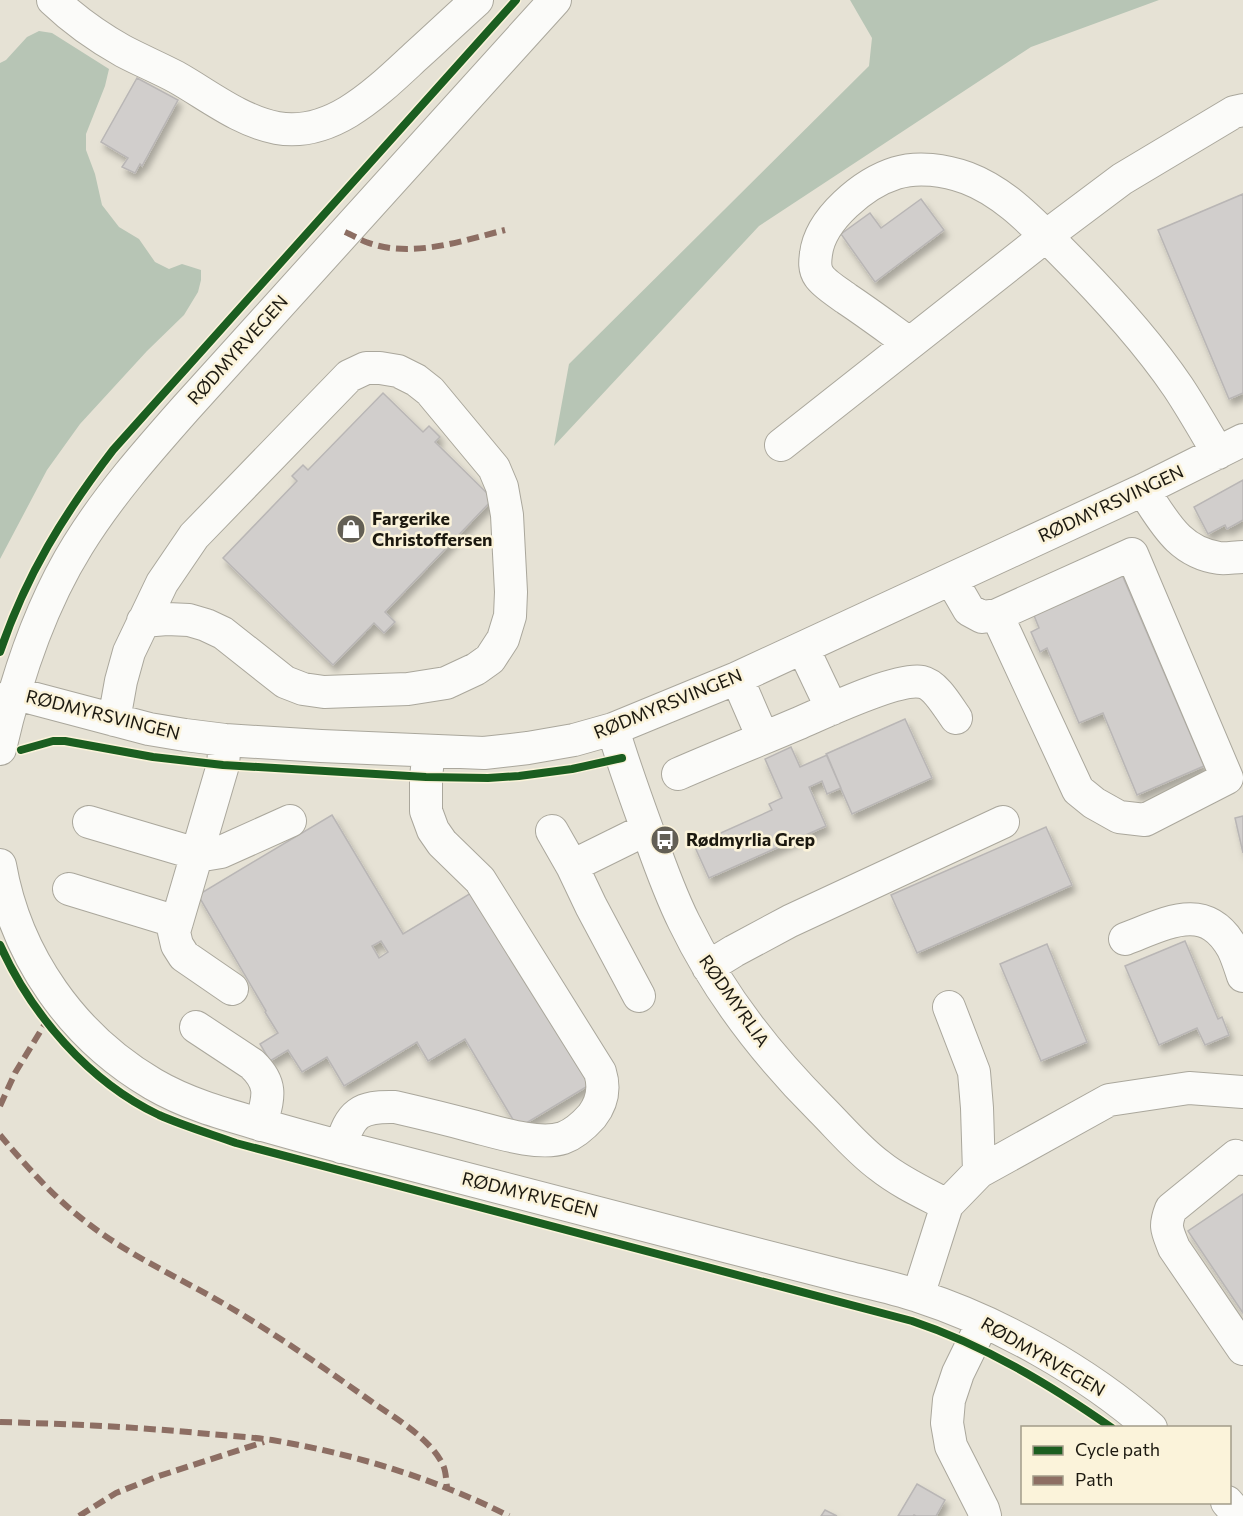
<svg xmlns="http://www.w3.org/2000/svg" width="1243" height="1516" font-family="Commissioner,sans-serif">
	<defs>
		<filter id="shadow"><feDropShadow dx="3.5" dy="6" stdDeviation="3" flood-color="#0004"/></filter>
	</defs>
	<rect width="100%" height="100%" fill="#e6e2d5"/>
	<path fill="#b7c5b5" d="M 850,0 L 1159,0 L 1031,47 L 759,226 L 554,446 L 569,364 L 869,66 L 872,38 Z
		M 39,31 L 52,33 L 109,69 L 105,86 L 86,134 L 86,150 L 95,174 L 102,205 L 119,227 L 139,239 L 155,262 L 169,269 L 182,264 L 201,270 L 201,280 L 198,292 L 184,315 L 147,351 L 80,424 L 47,470 L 0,559 L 0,63 L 6,60 L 27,37 Z"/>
	<path fill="#d1cecc" stroke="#b9b6b5" stroke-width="1.5" fill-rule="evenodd" filter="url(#shadow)" d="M 137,78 L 178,100 L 142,166 L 140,164 L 135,173 L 122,167 L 128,158 L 101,142 Z
		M 1243,194 L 1243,393 L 1229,399 L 1158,230 Z
		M 921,199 L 944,230 L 875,282 L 841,234 L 870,213 L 881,228 Z
		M 383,393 L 423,432 L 429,426 L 440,437 L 435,442 L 493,499 L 385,612 L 395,622 L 384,633 L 374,623 L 333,665 L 223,558 L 297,481 L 292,476 L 303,465 L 308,470 Z
		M 1243,480 L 1243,520 L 1227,529 L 1225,525 L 1208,534 L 1194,507 Z
		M 1120,570 L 1204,766 L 1137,795 L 1103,713 L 1079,723 L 1047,648 L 1040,652 L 1031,632 L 1039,628 L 1031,608 Z
		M 905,719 L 932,778 L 852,814 L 826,754 Z
		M 791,747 L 800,767 L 827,755 L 841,788 L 827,794 L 822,781 L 809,787 L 826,826 L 709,878 L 694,845 L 772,810 L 769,804 L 782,798 L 765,759 Z
		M 332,815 L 403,934 L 476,890 L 591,1084 L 518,1128 L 465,1039 L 428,1061 L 417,1042 L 344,1086 L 327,1057 L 302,1072 L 288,1050 L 270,1061 L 260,1044 L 278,1033 L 265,1012 L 266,1011 L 198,895 ZM 381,941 L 388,952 L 379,958 L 372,946 Z
		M 1243,816 L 1243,853 L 1235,818 Z
		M 1046,827 L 1072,885 L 917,953 L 891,895 Z
		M 1185,941 L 1218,1019 L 1222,1017 L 1229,1035 L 1205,1045 L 1197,1028 L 1159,1045 L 1125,966 Z
		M 1047,944 L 1087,1042 L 1041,1061 L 1000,964 Z
		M 1243,1194 L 1243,1313 L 1188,1231 Z
		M 917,1484 L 945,1500 L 936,1516 L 916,1516 L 914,1515 L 913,1516 L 898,1516 Z
		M 825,1510 L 837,1516 L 821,1516 Z"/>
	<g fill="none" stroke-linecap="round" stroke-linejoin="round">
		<g stroke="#aaa79c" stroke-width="34">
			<path id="minor" d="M 53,0 C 74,20 98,37 123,51 C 140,60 159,68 176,77 C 208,95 240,121 277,128 C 333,138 379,90 417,55 C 437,37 457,18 477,0
				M 909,343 C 888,328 868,313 847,299 C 839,293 824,284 819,276 C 814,269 815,261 816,254 C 820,219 864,183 896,173 C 918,166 945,170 967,178 C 1004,192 1032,222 1059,249 C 1102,292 1144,337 1178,387 C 1192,408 1205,431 1218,453
				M 781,445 L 1046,236 L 1122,179 L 1234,112 L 1243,110
				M 1143,490 C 1164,521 1178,552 1219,558 C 1226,559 1235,557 1243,557
				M 951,579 L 969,610 L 982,617 L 997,615 L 1078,790 L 1094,803 L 1119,817 L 1145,820 L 1227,778 L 1132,554 L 997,615
				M 803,648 L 832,709
				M 737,678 L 763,738
				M 13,693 L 149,729 L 185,735 L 225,740 L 321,746 L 484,753 L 528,748 L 574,740 L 613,729 L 737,678 L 1143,490 L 1243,440
				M 114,720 L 121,681 L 129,652 L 162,583 L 194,536 L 349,376 L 366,368 L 380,368 L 398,371 L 416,380 L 430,391 L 494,468 L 502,487 L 507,515 L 511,592 L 510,616 L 503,639 L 490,659 L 476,669 L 446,683 L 408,689 L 324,692 L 303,689 L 285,682 L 223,633 L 206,625 L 189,620 L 167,619 L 143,621
				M 613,729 C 623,763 635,796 647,829 C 658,860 669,892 684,922 C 718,992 766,1054 821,1109 C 840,1128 858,1150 880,1166 C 900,1182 924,1193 947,1205 L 979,1172 L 1109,1100 L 1189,1088 L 1243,1092
				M 225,740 L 223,765 L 174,932 L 177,945 L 184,956 L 232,989
				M 0,749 C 16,679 40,606 78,545 C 109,495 147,452 185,409 L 555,0
				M 678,774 C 717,757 757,741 797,724 C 823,713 897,677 922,682 C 936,685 948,707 956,718
				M 89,822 L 197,854 L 209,854 L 221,852 L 290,821
				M 552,831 L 572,866
				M 0,865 C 16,957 73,1037 153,1084 C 189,1105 228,1115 266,1126 C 308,1138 349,1149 390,1159 C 503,1188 616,1217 729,1247 C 768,1257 807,1267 846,1277 C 870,1283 895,1288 918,1296 C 999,1322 1087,1372 1151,1428
				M 69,889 L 177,922
				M 1125,939 C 1165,924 1206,899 1233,949 C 1237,957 1240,967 1243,976
				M 708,967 L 734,951 L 790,921 L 1003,822
				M 639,996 L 591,906 L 572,866 L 647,829
				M 949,1007 L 974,1072 L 977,1108 L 979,1172
				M 196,1027 L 252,1064 C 274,1085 268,1098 261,1125
				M 341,1147 C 350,1113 360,1106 395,1107 C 421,1113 446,1119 472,1126 C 496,1132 538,1146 563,1138 C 574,1134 584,1125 592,1116 C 602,1103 605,1088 600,1072 L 480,880 L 442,843 L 433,830 L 426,811 L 426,777 L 429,751
				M 1243,1159 L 1236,1156 L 1171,1209 C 1164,1227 1167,1230 1174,1248 L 1243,1349
				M 918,1296 L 947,1205
				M 983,1322 L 958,1373 L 949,1400 L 947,1423 L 951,1446 L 983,1509 L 985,1516
				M 1227,1502 L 1239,1516"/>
		</g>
		<use href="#minor" stroke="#fbfbf9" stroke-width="32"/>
		<path stroke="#8d6e63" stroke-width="6" stroke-dasharray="12 6" stroke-linecap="butt" d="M 345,232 C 352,235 359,239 366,242 C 411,259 461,241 505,230
			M 0,1106 L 15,1073 L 46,1022
			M 0,1135 C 27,1167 56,1200 90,1225 C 128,1254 171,1274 212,1297 C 267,1328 320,1365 372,1402 C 395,1418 430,1438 443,1465 C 446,1471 446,1480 447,1487
			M 0,1422 C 70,1424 139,1427 209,1434 C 229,1436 251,1437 272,1440 C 354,1454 434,1478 509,1516
			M 79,1516 L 116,1493 L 156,1477 L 264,1442"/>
		<g stroke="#fbf3da" stroke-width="11">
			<path id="cycleway" d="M 0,652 C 26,575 64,514 113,450 L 516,0
				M 21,750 L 53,741 L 65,741 L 153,757 L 223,765 L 426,777 L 488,778 L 519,776 L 572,769 L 622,758
				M 0,945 C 31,1014 89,1082 159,1115 C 184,1126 211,1134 236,1143 L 912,1321 C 984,1345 1049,1384 1112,1428"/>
		</g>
		<use href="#cycleway" stroke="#1b5e20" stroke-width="8"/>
	</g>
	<defs>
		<g id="shop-disc" transform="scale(1.5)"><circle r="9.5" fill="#635f55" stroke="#fbf3da"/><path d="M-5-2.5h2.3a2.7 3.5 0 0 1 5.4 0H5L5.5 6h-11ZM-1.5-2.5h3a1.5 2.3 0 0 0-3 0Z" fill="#fff"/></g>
		<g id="bus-disc" transform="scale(1.5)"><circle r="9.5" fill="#635f55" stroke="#fbf3da"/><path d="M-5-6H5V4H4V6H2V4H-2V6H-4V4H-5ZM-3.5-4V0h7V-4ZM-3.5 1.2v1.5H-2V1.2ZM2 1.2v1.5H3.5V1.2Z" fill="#fff"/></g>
	</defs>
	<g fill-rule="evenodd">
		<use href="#shop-disc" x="351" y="529"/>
		<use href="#bus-disc" x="665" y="840"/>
	</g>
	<g text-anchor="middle" stroke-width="5" stroke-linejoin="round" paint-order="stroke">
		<g font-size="18" fill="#1c1910" stroke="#fbf3da">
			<text transform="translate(238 350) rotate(-48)" y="6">RØDMYRVEGEN</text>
			<text transform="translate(1111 504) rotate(-25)" y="6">RØDMYRSVINGEN</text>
			<text transform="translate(668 704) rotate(-22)" y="6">RØDMYRSVINGEN</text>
			<text transform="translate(103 715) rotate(14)" y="6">RØDMYRSVINGEN</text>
			<text transform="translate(734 1001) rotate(55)" y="6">RØDMYRLIA</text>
			<text transform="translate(530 1195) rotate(14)" y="6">RØDMYRVEGEN</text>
			<text transform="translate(1043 1357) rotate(30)" y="6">RØDMYRVEGEN</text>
		</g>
		<g font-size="18" font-weight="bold" fill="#1c1910" stroke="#fbf3da" text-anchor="start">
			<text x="372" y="525">Fargerike<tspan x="372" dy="21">Christoffersen</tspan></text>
			<text x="686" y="846">Rødmyrlia Grep</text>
		</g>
	</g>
	<rect x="1021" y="1426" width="210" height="78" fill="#fbf3da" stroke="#a29c89" stroke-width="1.5"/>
	<rect x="1033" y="1446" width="30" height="9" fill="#1b5e20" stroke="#a29c89" stroke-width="1.5"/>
	<text x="1075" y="1456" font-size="18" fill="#1c1910">Cycle path</text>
	<rect x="1033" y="1476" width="30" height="9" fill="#8d6e63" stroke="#a29c89" stroke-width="1.5"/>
	<text x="1075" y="1486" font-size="18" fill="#1c1910">Path</text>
</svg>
